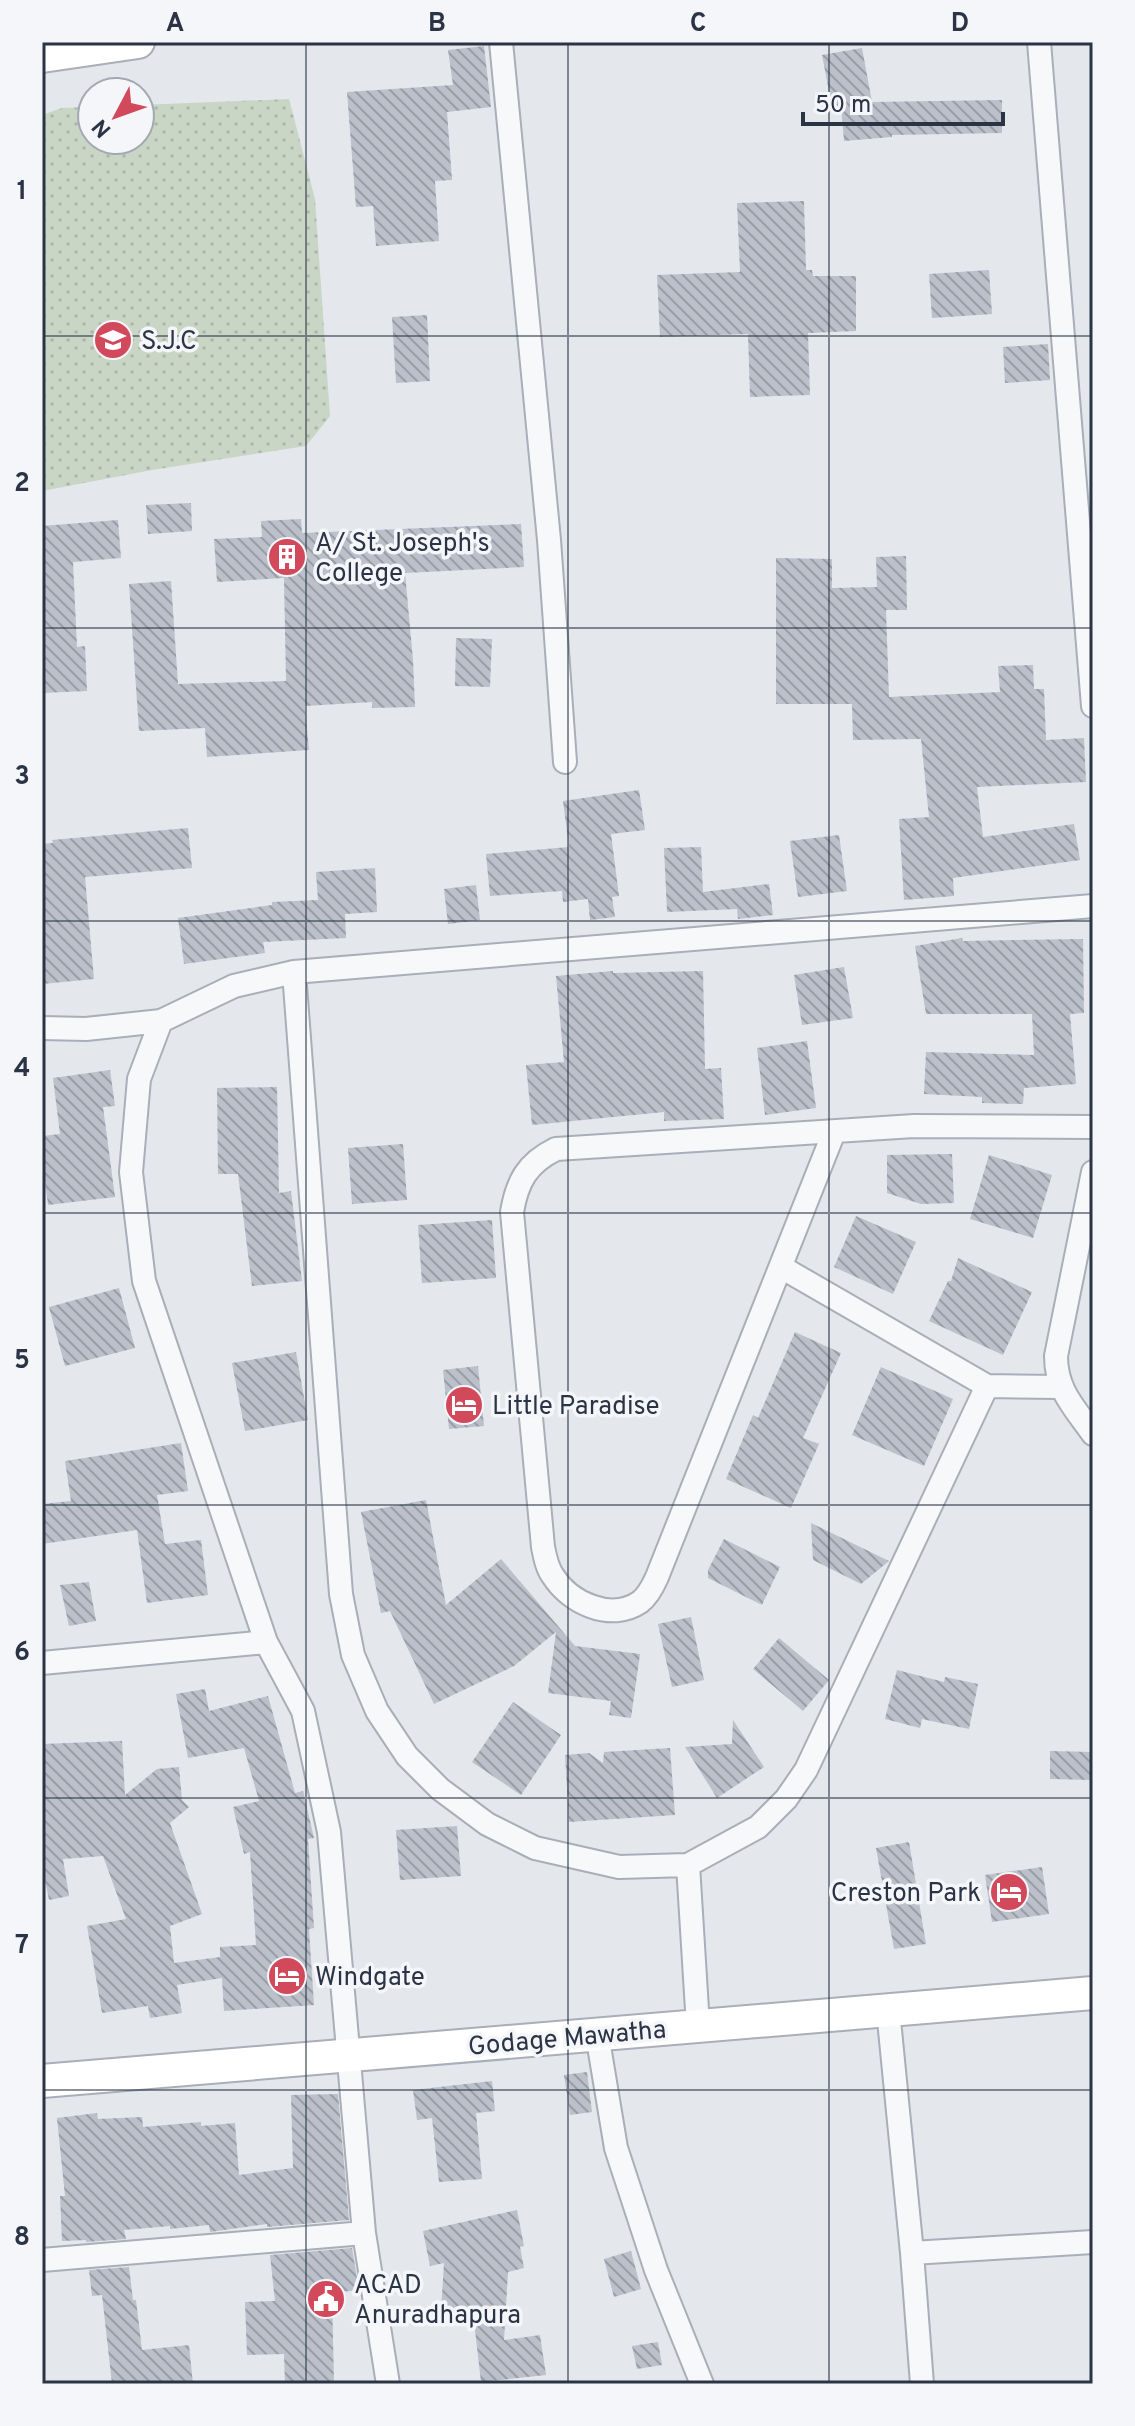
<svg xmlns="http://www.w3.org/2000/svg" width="1135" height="2426" font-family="Overpass,sans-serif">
	<defs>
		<pattern id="green-dots" width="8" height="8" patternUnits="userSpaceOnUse" patternTransform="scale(2)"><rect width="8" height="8" fill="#c9d6c5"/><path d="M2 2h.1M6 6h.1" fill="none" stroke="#adb8ab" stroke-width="1.8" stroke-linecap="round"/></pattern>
		<pattern id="building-back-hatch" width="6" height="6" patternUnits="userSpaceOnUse" patternTransform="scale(2)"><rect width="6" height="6" fill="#bbc0ca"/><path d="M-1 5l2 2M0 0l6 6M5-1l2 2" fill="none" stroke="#989da6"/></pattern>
	</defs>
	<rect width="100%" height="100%" fill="#e4e7ec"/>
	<path fill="url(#green-dots)" d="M 289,99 L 315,199 L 330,416 L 306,446 L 152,470 L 42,491 L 42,115 L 62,108 L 92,107 L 92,140 L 140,140 L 140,105 Z"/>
	<path fill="url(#building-back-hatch)" d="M 484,46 L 491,107 L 447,112 L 452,180 L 435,181 L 439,241 L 376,246 L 373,206 L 356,207 L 347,92 L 453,85 L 448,50 Z
		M 862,48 L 872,102 L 1002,100 L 1002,133 L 892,135 L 892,137 L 844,141 L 841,105 L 832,107 L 822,55 Z
		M 804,201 L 806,270 L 812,270 L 813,276 L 856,276 L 856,331 L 808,333 L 810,395 L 750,397 L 748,334 L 660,337 L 657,275 L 740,272 L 737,203 Z
		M 989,270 L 992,314 L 932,318 L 929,274 Z
		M 427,315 L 430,381 L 396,383 L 392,317 Z
		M 1048,344 L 1050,380 L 1005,383 L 1003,347 Z
		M 191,503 L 192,531 L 148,534 L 146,505 Z
		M 301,519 L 302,533 L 521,524 L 524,567 L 405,573 L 413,660 L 415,707 L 372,708 L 372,702 L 305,706 L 309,750 L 207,757 L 205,728 L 139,731 L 129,584 L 171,581 L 178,684 L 286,681 L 284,578 L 217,582 L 214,539 L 262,537 L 261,521 Z
		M 118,520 L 121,558 L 73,562 L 77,647 L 85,646 L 87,691 L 42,693 L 42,526 Z
		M 906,556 L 907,610 L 886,610 L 889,697 L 1000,692 L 998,666 L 1033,665 L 1034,689 L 1044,689 L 1046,740 L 1084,738 L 1086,782 L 977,787 L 983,837 L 1074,824 L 1080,860 L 953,878 L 954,896 L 904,900 L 899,819 L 929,817 L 921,739 L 853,740 L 852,704 L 776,704 L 776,558 L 832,559 L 832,588 L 877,587 L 876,557 Z
		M 456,638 L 492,639 L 490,687 L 455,686 Z
		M 639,790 L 645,830 L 611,834 L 619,896 L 612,897 L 615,917 L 590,920 L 588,899 L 563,902 L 562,891 L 490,896 L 486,854 L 569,847 L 563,801 Z
		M 188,828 L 192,868 L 85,877 L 94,979 L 42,984 L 42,844 L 53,843 L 52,840 Z
		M 839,835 L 847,891 L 798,897 L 790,841 Z
		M 701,847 L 703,892 L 769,884 L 773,915 L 738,919 L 737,909 L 667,912 L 664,848 Z
		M 375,868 L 377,912 L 345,914 L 346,938 L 263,942 L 265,953 L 184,964 L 178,918 L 272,905 L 272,902 L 318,900 L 316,872 Z
		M 476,885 L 480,920 L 448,924 L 444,889 Z
		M 962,938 L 963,941 L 1083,939 L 1084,1013 L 1070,1014 L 1076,1084 L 1024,1088 L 1023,1104 L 982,1103 L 982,1097 L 924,1094 L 926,1052 L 1034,1055 L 1032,1014 L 926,1014 L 915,946 Z
		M 844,967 L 853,1018 L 802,1025 L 794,975 Z
		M 613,971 L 613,973 L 703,971 L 705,1069 L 721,1068 L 724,1119 L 664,1121 L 664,1112 L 532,1125 L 526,1065 L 564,1062 L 556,976 Z
		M 807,1041 L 816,1108 L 765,1115 L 757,1048 Z
		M 110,1070 L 115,1106 L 103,1107 L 115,1197 L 48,1205 L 42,1157 L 42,1136 L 60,1134 L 53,1078 Z
		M 277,1087 L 279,1193 L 291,1191 L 302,1281 L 252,1286 L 238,1174 L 218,1174 L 217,1088 Z
		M 403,1144 L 407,1200 L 352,1204 L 348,1148 Z
		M 952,1154 L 954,1203 L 921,1204 L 887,1193 L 887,1155 Z
		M 989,1155 L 1052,1175 L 1033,1238 L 970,1219 Z
		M 856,1216 L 916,1242 L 893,1294 L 834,1267 Z
		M 492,1220 L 496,1278 L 422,1283 L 418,1225 Z
		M 958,1258 L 1032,1292 L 1003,1355 L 929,1321 L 948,1281 L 951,1281 Z
		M 119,1288 L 135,1348 L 65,1366 L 49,1307 Z
		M 795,1332 L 841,1353 L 803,1438 L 819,1444 L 791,1508 L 726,1479 L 753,1415 L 758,1418 Z
		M 296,1352 L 308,1420 L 245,1431 L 232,1363 Z
		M 478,1366 L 484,1426 L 449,1429 L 443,1370 Z
		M 881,1367 L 953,1399 L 924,1466 L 852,1435 Z
		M 181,1443 L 188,1491 L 157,1495 L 165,1544 L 201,1540 L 208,1595 L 147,1603 L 137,1530 L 42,1544 L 42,1504 L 71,1501 L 65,1461 Z
		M 426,1500 L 446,1605 L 501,1559 L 575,1646 L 640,1654 L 631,1718 L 609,1715 L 611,1701 L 548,1693 L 556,1632 L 514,1666 L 434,1704 L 390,1611 L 381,1613 L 361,1512 Z
		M 811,1523 L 889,1561 L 861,1584 L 813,1560 Z
		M 724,1539 L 780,1567 L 762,1605 L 708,1578 L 708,1570 Z
		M 89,1582 L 96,1621 L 69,1626 L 60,1585 Z
		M 691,1617 L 704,1680 L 672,1687 L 658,1624 Z
		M 779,1638 L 829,1680 L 803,1711 L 753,1669 Z
		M 897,1670 L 944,1682 L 945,1677 L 978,1684 L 969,1729 L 922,1719 L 920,1728 L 885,1719 Z
		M 205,1689 L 209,1711 L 268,1696 L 295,1793 L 303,1791 L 314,1838 L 308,1839 L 314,1928 L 309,1929 L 314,2005 L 224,2011 L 222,1978 L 177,1985 L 182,2013 L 150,2018 L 148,2006 L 102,2013 L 87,1926 L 126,1919 L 103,1856 L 63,1859 L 69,1896 L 49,1900 L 42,1864 L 42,1744 L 122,1741 L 125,1795 L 157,1769 L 179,1767 L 182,1800 L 189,1807 L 170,1823 L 202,1914 L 170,1926 L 174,1963 L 220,1957 L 220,1947 L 256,1945 L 250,1852 L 244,1854 L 233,1807 L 259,1801 L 244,1748 L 188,1758 L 176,1694 Z
		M 513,1702 L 561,1735 L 521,1795 L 472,1762 Z
		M 733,1720 L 764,1767 L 717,1798 L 685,1747 L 732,1744 Z
		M 670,1748 L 675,1815 L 569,1822 L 565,1755 L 589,1753 L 603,1763 L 604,1752 Z
		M 1050,1751 L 1093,1752 L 1093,1780 L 1050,1779 Z
		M 457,1826 L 461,1876 L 400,1880 L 396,1830 Z
		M 909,1842 L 926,1944 L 894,1949 L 876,1848 Z
		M 1042,1867 L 1049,1914 L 992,1922 L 985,1875 Z
		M 587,2072 L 592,2112 L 570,2115 L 564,2075 Z
		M 492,2081 L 495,2111 L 476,2113 L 482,2179 L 439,2182 L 432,2118 L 417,2120 L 413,2090 Z
		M 338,2094 L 349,2220 L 267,2227 L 267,2224 L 210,2232 L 209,2225 L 170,2229 L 170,2226 L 124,2230 L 126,2239 L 86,2242 L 86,2240 L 62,2241 L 60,2196 L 65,2196 L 57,2118 L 97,2113 L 98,2119 L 142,2117 L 143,2127 L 201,2122 L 201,2126 L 235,2123 L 239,2175 L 293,2168 L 291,2095 Z
		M 517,2210 L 524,2246 L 520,2247 L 524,2268 L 508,2272 L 504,2340 L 540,2335 L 546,2375 L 481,2382 L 473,2313 L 441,2311 L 444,2263 L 430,2266 L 423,2231 Z
		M 352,2248 L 359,2290 L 332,2293 L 334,2384 L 285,2384 L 284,2354 L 247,2355 L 245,2302 L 275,2301 L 270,2255 Z
		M 631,2251 L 641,2289 L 614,2297 L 604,2259 Z
		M 129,2267 L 133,2300 L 136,2300 L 142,2350 L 189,2345 L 193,2384 L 112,2384 L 102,2295 L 92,2296 L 89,2270 Z
		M 658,2342 L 662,2365 L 637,2369 L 632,2346 Z"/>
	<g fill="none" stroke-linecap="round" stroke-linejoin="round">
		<g stroke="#a9aeb7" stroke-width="26">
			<path id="street" d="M 501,42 L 549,540 L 565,762
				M 1039,42 L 1093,706
				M 294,972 L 341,1594 L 353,1655 L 377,1711 L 407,1756 L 440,1789 L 487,1824 L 535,1848 L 619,1867 L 688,1865 L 758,1827 L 786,1799 L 806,1770 L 987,1386
				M 42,1028 L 86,1029 L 161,1021
				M 834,1132 L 657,1577 C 653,1586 648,1596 640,1602 C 611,1622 570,1603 553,1576 C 547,1568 545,1557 543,1547 L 512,1212 C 517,1182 527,1163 556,1149 L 914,1126 L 1093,1127
				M 1093,1172 L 1056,1356 C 1056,1390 1074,1407 1093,1434
				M 781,1267 L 987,1386 L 1060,1387
				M 42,1663 L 266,1642
				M 688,1865 L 698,2026
				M 888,2010 L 912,2253 L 922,2384
				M 597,2034 L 616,2148 L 656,2270 L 702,2384
				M 912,2253 L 1093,2242
				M 42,2260 L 364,2233
				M 388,2384 L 364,2233 L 329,1832 L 303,1711 L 266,1642 L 144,1281 L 131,1172 L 139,1079 L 161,1021 L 234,986 L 294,972 L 1093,906"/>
		</g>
		<g stroke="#a9aeb7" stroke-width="36">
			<path id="secondary" d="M 42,56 L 138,42
				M 42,2081 L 1093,1993"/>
		</g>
		<use href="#street" stroke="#f7f8fa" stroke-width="22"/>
		<use href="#secondary" stroke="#fff" stroke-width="32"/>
	</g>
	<path fill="none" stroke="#2b3445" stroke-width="2" stroke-opacity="0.55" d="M 306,42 L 306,2384M 568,42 L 568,2384M 829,42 L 829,2384M 42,336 L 1093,336M 42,628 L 1093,628M 42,921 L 1093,921M 42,1213 L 1093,1213M 42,1505 L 1093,1505M 42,1798 L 1093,1798M 42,2090 L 1093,2090"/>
	<defs>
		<g id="school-disc" transform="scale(2)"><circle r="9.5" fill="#d1495b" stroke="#f4f6f9"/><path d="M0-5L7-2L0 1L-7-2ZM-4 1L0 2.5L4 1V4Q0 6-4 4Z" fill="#fff"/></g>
		<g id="building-disc" transform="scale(2)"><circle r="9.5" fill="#d1495b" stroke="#f4f6f9"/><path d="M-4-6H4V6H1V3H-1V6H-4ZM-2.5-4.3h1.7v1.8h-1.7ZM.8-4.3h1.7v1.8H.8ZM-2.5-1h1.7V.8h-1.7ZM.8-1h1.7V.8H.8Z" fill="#fff"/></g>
		<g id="hotel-disc" transform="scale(2)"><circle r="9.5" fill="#d1495b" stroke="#f4f6f9"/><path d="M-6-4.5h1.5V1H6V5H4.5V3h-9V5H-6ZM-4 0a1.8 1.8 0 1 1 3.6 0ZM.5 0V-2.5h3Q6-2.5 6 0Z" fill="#fff"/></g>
		<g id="civic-disc" transform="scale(2)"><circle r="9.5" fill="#d1495b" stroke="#f4f6f9"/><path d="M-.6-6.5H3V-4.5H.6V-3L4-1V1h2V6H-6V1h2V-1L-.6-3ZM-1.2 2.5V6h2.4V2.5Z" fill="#fff"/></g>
	</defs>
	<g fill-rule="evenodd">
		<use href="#school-disc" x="113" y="340"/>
		<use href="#building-disc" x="287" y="557"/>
		<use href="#hotel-disc" x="464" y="1405"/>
		<use href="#hotel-disc" x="1009" y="1892"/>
		<use href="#hotel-disc" x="287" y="1976"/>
		<use href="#civic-disc" x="326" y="2299"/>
	</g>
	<g text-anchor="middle" stroke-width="7" stroke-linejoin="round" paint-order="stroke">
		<g font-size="26" fill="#2b3445" stroke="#f4f6f9" text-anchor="start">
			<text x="141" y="349">S.J.C</text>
			<text x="315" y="551">A/ St. Joseph's<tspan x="315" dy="30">College</tspan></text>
			<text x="492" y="1414">Little Paradise</text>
			<text x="981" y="1901" text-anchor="end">Creston Park</text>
			<text x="315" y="1985">Windgate</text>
			<text x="354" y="2293">ACAD<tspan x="354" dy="30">Anuradhapura</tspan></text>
		</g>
		<g font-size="26" fill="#2b3445" stroke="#f4f6f9">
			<text transform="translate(567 2037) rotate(-5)" y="9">Godage Mawatha</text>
		</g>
	</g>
	<rect width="1135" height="2426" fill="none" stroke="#f4f6f9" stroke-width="88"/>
	<g transform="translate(116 116) rotate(229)"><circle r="38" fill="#f4f6f9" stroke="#a4a8b1" stroke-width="2"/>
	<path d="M0-6L14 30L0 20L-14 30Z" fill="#d1495b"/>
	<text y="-12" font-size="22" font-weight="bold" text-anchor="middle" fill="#2b3445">N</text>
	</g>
	<path d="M803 112v12h200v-12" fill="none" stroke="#2b3445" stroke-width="4"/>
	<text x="815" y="112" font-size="24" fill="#2b3445" stroke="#f4f6f9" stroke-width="6" paint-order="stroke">50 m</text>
	<rect x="44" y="44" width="1047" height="2338" fill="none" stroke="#2b3445" stroke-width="3"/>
	<g font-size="26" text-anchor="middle" font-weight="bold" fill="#2b3445">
		<text x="175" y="31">A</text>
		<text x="437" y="31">B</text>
		<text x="698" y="31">C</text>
		<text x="960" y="31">D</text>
		<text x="22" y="199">1</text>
		<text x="22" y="491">2</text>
		<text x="22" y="784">3</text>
		<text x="22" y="1076">4</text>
		<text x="22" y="1368">5</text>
		<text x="22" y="1660">6</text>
		<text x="22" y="1953">7</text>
		<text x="22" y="2245">8</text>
	</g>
</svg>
